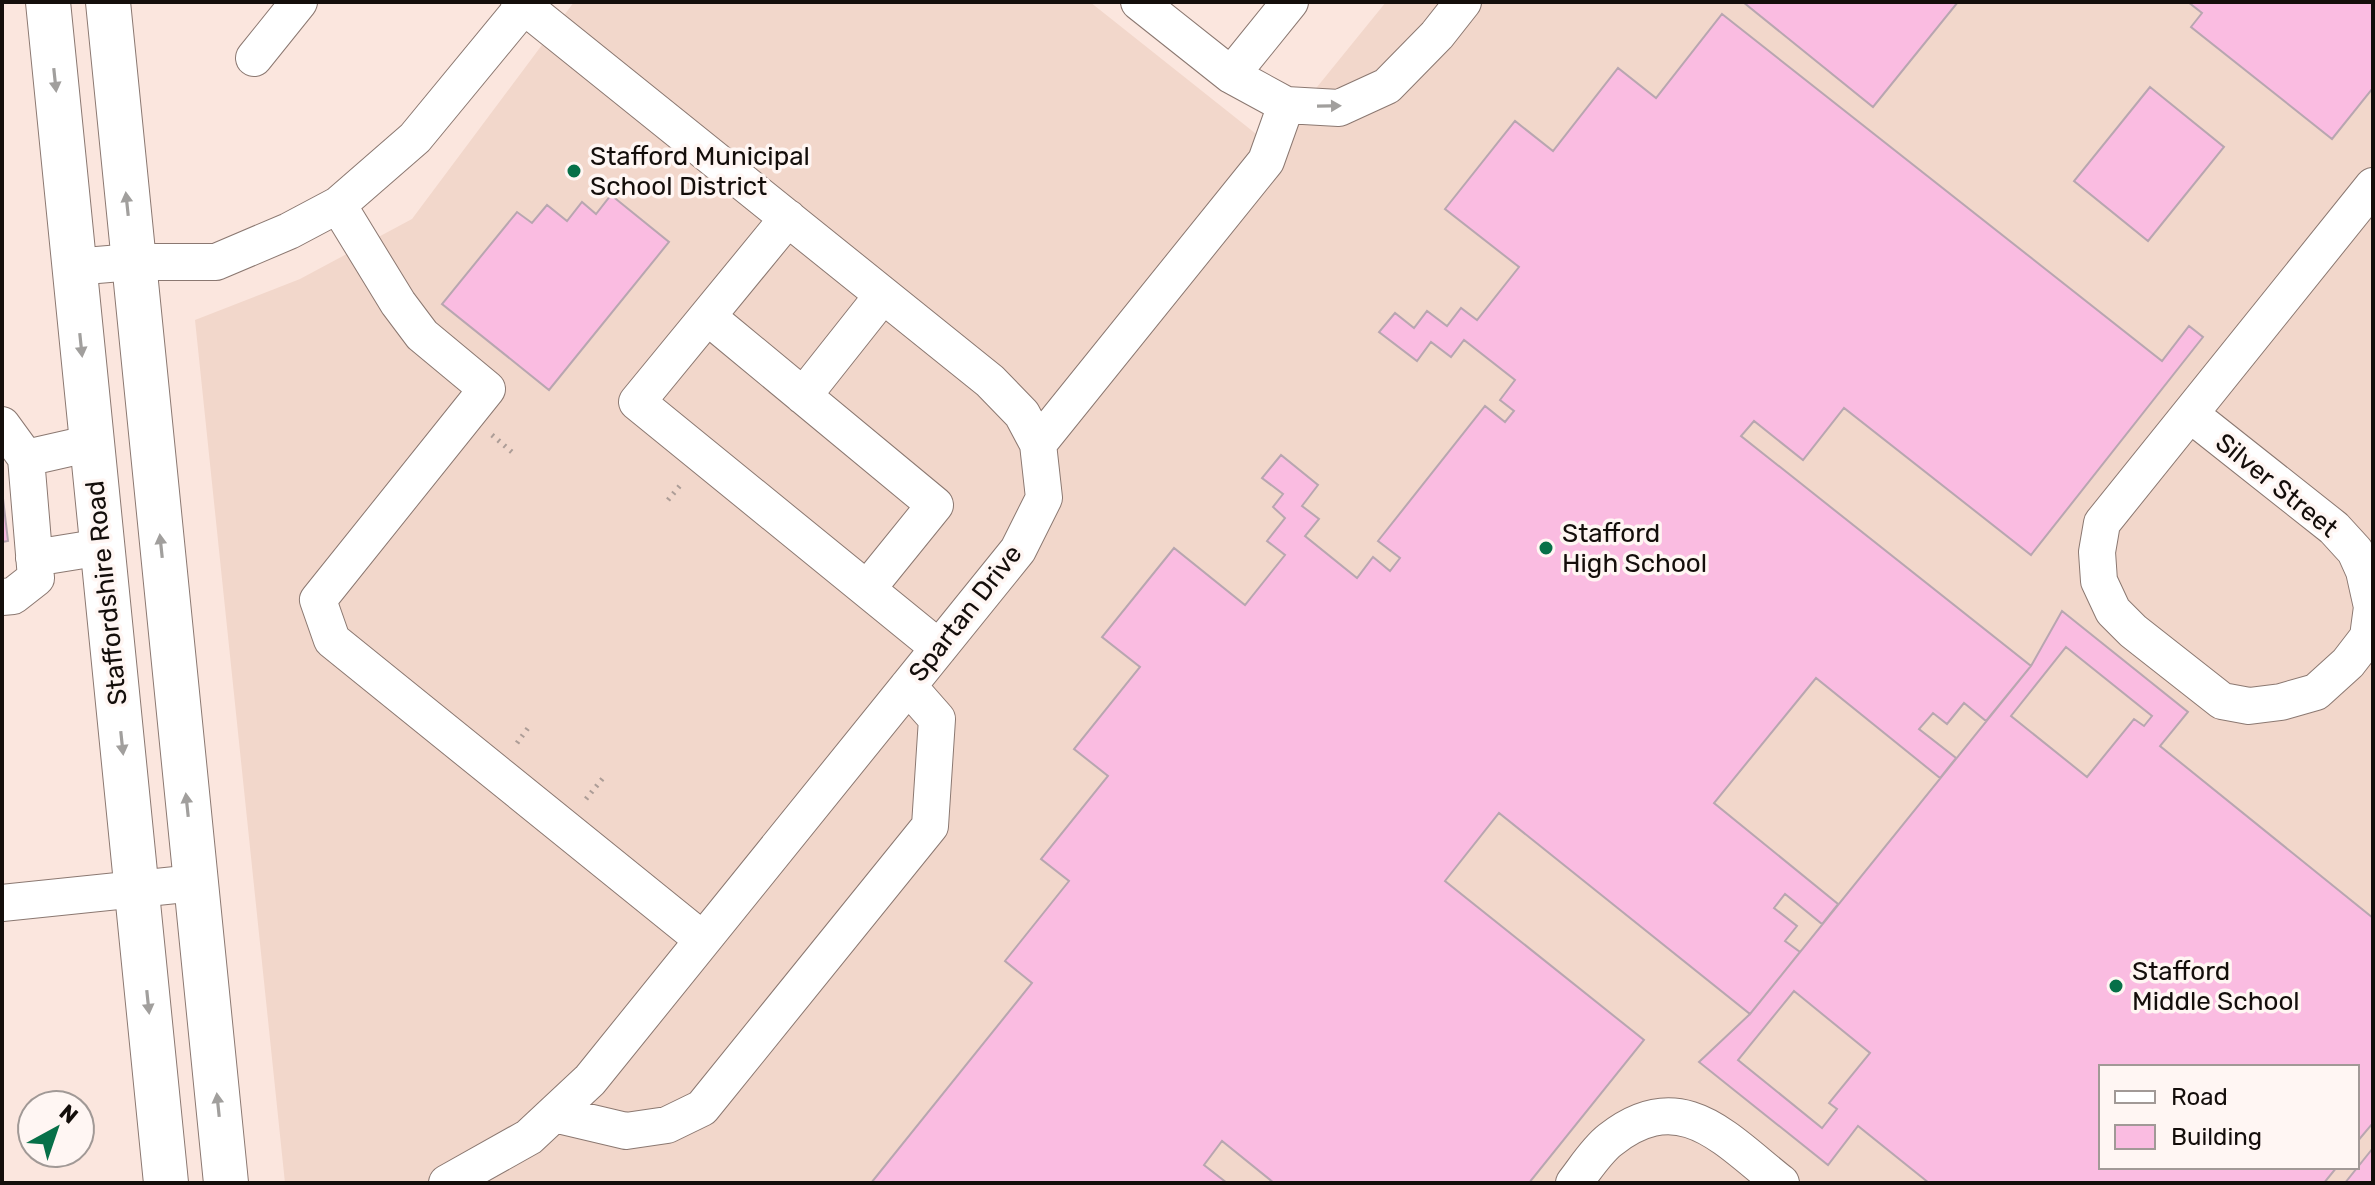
<svg xmlns="http://www.w3.org/2000/svg" width="2375" height="1185" font-family="Rubik,sans-serif">
	<rect width="100%" height="100%" fill="#fbe6de"/>
	<path fill="#f2d7cb" fill-rule="evenodd" d="M 574,2 L 1090,2 L 1270,145 L 1386,2 L 2373,2 L 2373,1183 L 285,1183 L 195,320 L 300,279 L 412,219 ZM 2101,1067 L 2357,1067 L 2357,1167 L 2101,1167 Z"/>
	<path fill="#fabce1" stroke="#b8a6b0" stroke-width="2" fill-rule="evenodd" d="M 1743,2 L 1958,2 L 1873,107 Z
		M 2188,2 L 2373,2 L 2373,88 L 2332,139 L 2191,27 L 2202,13 Z
		M 1722,14 L 2162,361 L 2189,326 L 2203,337 L 2031,555 L 1844,408 L 1803,460 L 1754,421 L 1741,436 L 2031,666 L 1986,721 L 1964,703 L 1947,724 L 1933,713 L 1919,729 L 1956,758 L 1940,778 L 1816,678 L 1714,803 L 1838,904 L 1822,924 L 1785,894 L 1774,908 L 1797,926 L 1785,941 L 1800,952 L 1750,1014 L 1499,813 L 1445,881 L 1644,1040 L 1529,1183 L 1274,1183 L 1222,1141 L 1204,1165 L 1227,1183 L 871,1183 L 1032,983 L 1005,961 L 1069,881 L 1041,859 L 1108,776 L 1074,749 L 1140,667 L 1102,637 L 1174,548 L 1245,605 L 1285,555 L 1267,541 L 1285,518 L 1273,507 L 1283,494 L 1262,478 L 1281,455 L 1318,485 L 1302,506 L 1319,519 L 1305,536 L 1357,578 L 1373,557 L 1390,571 L 1400,558 L 1378,541 L 1485,406 L 1505,422 L 1514,411 L 1500,400 L 1515,380 L 1464,340 L 1451,357 L 1431,342 L 1417,361 L 1379,332 L 1395,313 L 1414,328 L 1427,311 L 1447,326 L 1461,308 L 1477,320 L 1519,267 L 1445,209 L 1515,121 L 1553,151 L 1618,68 L 1656,98 Z
		M 2150,87 L 2224,147 L 2148,241 L 2074,181 Z
		M 611,195 L 669,242 L 549,390 L 442,304 L 517,212 L 532,223 L 547,205 L 567,221 L 582,202 L 596,214 Z
		M 2,490 L 8,541 L 2,542 Z
		M 2062,611 L 2188,712 L 2160,746 L 2373,918 L 2373,1123 L 2357,1142 L 2357,1067 L 2101,1067 L 2101,1167 L 2337,1167 L 2324,1183 L 1929,1183 L 1858,1126 L 1828,1165 L 1699,1062 L 1750,1014 L 2031,666 ZM 2066,647 L 2152,716 L 2144,726 L 2134,719 L 2087,777 L 2011,716 ZM 1794,991 L 1870,1053 L 1829,1103 L 1837,1109 L 1822,1128 L 1738,1060 Z
		M 2373,1148 L 2373,1183 L 2345,1183 Z"/>
	<g fill="none" stroke-linecap="round" stroke-linejoin="round">
		<g stroke="#8b7871" stroke-width="38">
			<path id="minor" d="M 1139,2 L 1231,75 L 1286,105 L 1339,108 L 1387,86 L 1437,35 L 1463,2
				M 254,58 L 299,2
				M 1231,75 L 1290,2
				M 338,205 L 398,303 L 422,335 L 487,389 L 318,600 L 332,640 L 703,940
				M 788,218 L 637,402 L 939,648
				M 73,267 L 133,262 L 216,262 L 289,231 L 338,205 L 415,138 L 527,2
				M 708,317 L 935,505 L 867,589
				M 803,396 L 883,295
				M 2190,414 L 2334,528 L 2355,551 L 2364,571 L 2372,607 L 2368,637 L 2348,663 L 2316,692 L 2281,702 L 2249,706 L 2222,701 L 2133,631 L 2113,611 L 2099,581 L 2097,552 L 2102,523 L 2373,186
				M 2,425 L 26,458 L 92,443
				M 1038,444 L 1266,161 L 1286,105
				M 34,558 L 102,547
				M 2,597 L 13,596 L 36,578 L 26,458
				M 2,903 L 195,883
				M 554,1114 L 626,1131 L 667,1125 L 702,1108 L 930,826 L 937,719 L 908,686
				M 447,1183 L 529,1137 L 590,1080 L 1018,550 L 1044,498 L 1038,444 L 1022,414 L 990,381 L 519,2
				M 1574,1183 C 1585,1169 1596,1151 1610,1140 C 1681,1084 1725,1139 1781,1183"/>
		</g>
		<g stroke="#8b7871" stroke-width="46">
			<path id="major" d="M 48,2 L 166,1183
				M 108,2 L 226,1183"/>
		</g>
		<path stroke="#ad9d97" stroke-width="5" stroke-dasharray="2 6" stroke-linecap="butt" d="M 492,435 L 513,453
			M 668,500 L 683,482
			M 517,743 L 531,724
			M 586,799 L 603,778"/>
		<use href="#minor" stroke="#fff" stroke-width="36"/>
		<use href="#major" stroke="#fff" stroke-width="44"/>
	</g>
	<defs><path id="oneway-solid" d="M-6-.8H1V-3.2L6.5 0L1 3.2V.8H-6Z" transform="scale(2)"/></defs>
	<g fill="#a19f9d">
		<use href="#oneway-solid" transform="translate(55 80) rotate(84)"/>
		<use href="#oneway-solid" transform="translate(1329 106) rotate(-1)"/>
		<use href="#oneway-solid" transform="translate(127 204) rotate(-96)"/>
		<use href="#oneway-solid" transform="translate(81 345) rotate(84)"/>
		<use href="#oneway-solid" transform="translate(161 546) rotate(-96)"/>
		<use href="#oneway-solid" transform="translate(122 743) rotate(84)"/>
		<use href="#oneway-solid" transform="translate(187 805) rotate(-96)"/>
		<use href="#oneway-solid" transform="translate(148 1002) rotate(84)"/>
		<use href="#oneway-solid" transform="translate(218 1105) rotate(-96)"/>
	</g>
	<g fill="#077048" stroke="#fff6f3" stroke-width="3">
		<circle cx="574" cy="171" r="8"/>
		<circle cx="1546" cy="548" r="8"/>
		<circle cx="2116" cy="986" r="8"/>
	</g>
	<g text-anchor="middle" stroke-width="7" stroke-linejoin="round" paint-order="stroke">
		<g font-size="26" fill="#140e0b" stroke="#fff6f3" text-anchor="start">
			<text x="590" y="165">Stafford Municipal<tspan x="590" dy="30">School District</tspan></text>
			<text x="1562" y="542">Stafford<tspan x="1562" dy="30">High School</tspan></text>
			<text x="2132" y="980">Stafford<tspan x="2132" dy="30">Middle School</tspan></text>
		</g>
		<g font-size="26" fill="#140e0b" stroke="#fff6f3">
			<text transform="translate(2277 485) rotate(39)" y="9">Silver Street</text>
			<text transform="translate(106 593) rotate(-96)" y="9">Staffordshire Road</text>
			<text transform="translate(965 613) rotate(-52)" y="9">Spartan Drive</text>
		</g>
	</g>
	<rect width="2375" height="1185" fill="none" stroke="#140e0b" stroke-width="8"/>
	<rect x="2099" y="1065" width="260" height="104" fill="#fff6f3" stroke="#a19996" stroke-width="2"/>
	<rect x="2115" y="1091" width="40" height="12" fill="#ffffff" stroke="#a19996" stroke-width="2"/>
	<text x="2171" y="1105" font-size="24" fill="#140e0b">Road</text>
	<rect x="2115" y="1125" width="40" height="24" fill="#fabce1" stroke="#a19996" stroke-width="2"/>
	<text x="2171" y="1145" font-size="24" fill="#140e0b">Building</text>
	<g transform="translate(56 1129) rotate(40)"><circle r="38" fill="#fff6f3" stroke="#a19996" stroke-width="2"/>
	<path d="M0-6L14 30L0 20L-14 30Z" fill="#077048"/>
	<text y="-12" font-size="22" font-weight="bold" text-anchor="middle" fill="#140e0b">N</text>
	</g>
</svg>
